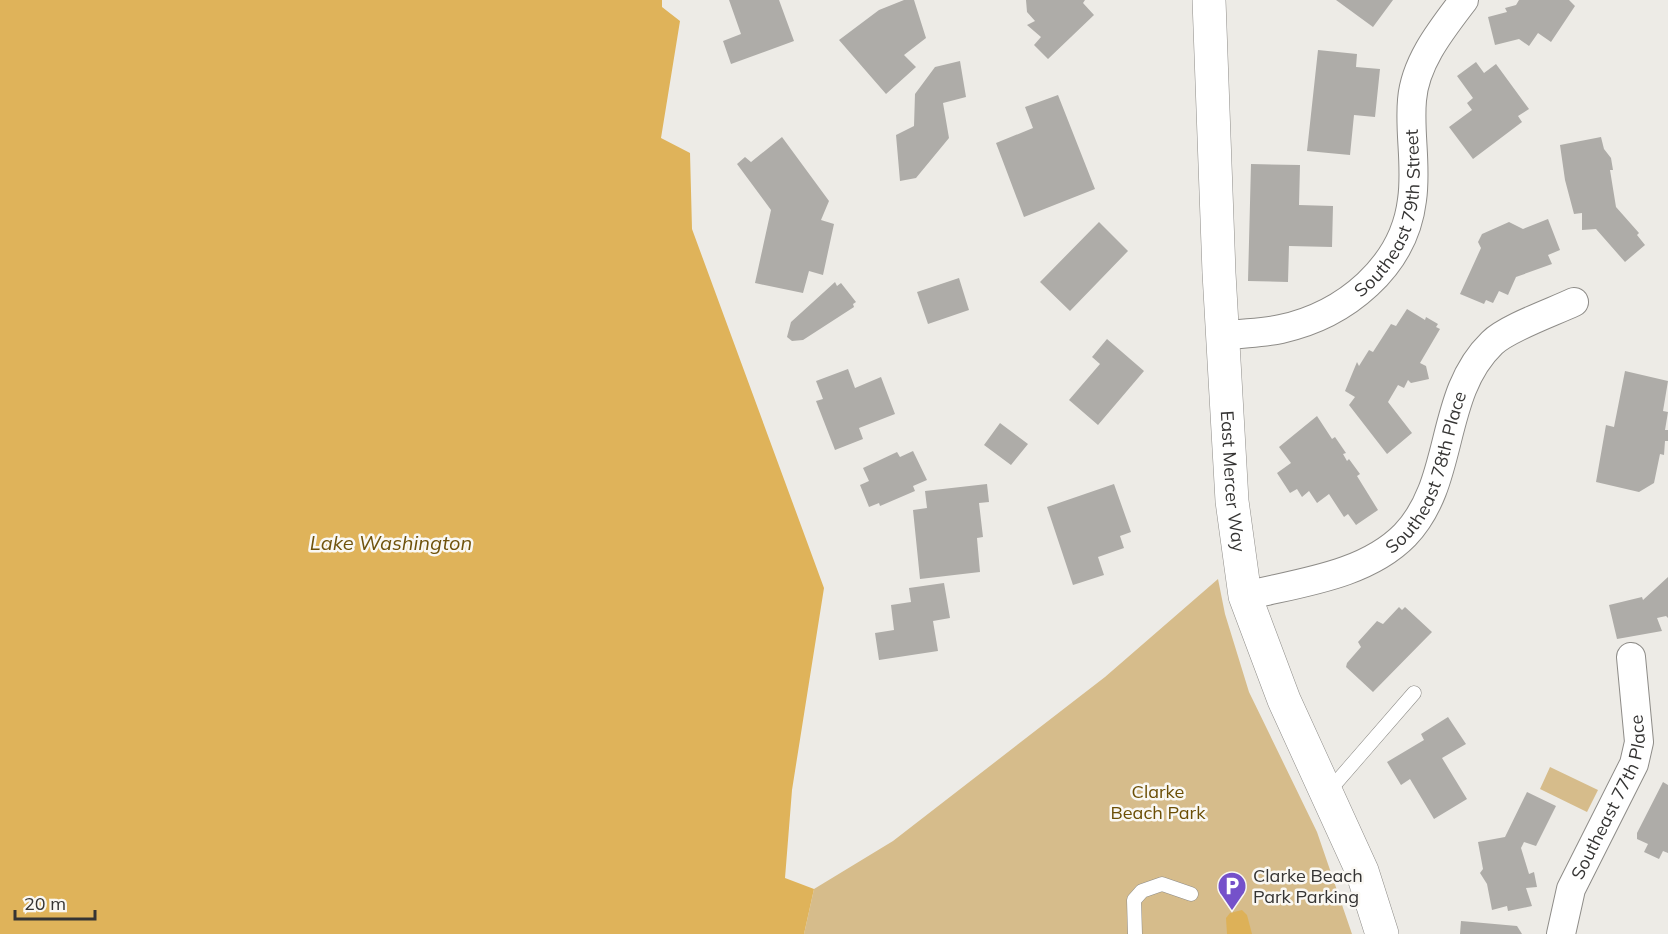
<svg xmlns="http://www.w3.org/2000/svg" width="1668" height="934" font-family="Mulish,sans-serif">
	<rect width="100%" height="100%" fill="#edebe6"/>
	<path fill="#d6bc8b" d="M 1218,579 L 1225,614 L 1249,692 L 1317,832 L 1352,934 L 804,934 L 814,889 L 893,841 L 1105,677 Z
		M 1550,767 L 1598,790 L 1587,812 L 1540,789 Z"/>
	<path fill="#ddb158" d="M 1242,910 L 1247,915 L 1252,934 L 1227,934 L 1226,918 L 1230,913 Z"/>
	<path fill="#dfb35a" d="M 0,0 L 662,0 L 662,7 L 680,21 L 661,138 L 690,153 L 692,229 L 824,588 L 792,790 L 785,878 L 814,889 L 804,934 L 0,934 Z"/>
	<path fill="#aeaca8" d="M 729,0 L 779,0 L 794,41 L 731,64 L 723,41 L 741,34 Z
		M 904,0 L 914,0 L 926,38 L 904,55 L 916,67 L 886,94 L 839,40 L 879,10 Z
		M 1026,0 L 1085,0 L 1083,3 L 1094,15 L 1048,59 L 1034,45 L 1041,37 L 1027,25 L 1035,21 L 1027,12 Z
		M 1336,0 L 1393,0 L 1373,27 Z
		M 1519,0 L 1569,0 L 1575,6 L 1551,42 L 1538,33 L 1529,46 L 1519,39 L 1495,45 L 1488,17 L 1507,12 L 1505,8 L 1516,5 Z
		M 1318,50 L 1357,54 L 1356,67 L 1380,69 L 1375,117 L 1354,115 L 1350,155 L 1307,151 Z
		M 960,61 L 966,97 L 943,103 L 949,138 L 916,178 L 900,181 L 896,135 L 914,126 L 915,94 L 935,67 Z
		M 1476,62 L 1484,73 L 1496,64 L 1529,109 L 1518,116 L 1522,122 L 1473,159 L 1449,127 L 1472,110 L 1467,103 L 1473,98 L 1457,76 Z
		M 1058,95 L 1095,189 L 1024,217 L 996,143 L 1033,128 L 1025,107 Z
		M 782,137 L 829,201 L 821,220 L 834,224 L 823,275 L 809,271 L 803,293 L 755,283 L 771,210 L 737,164 L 745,157 L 751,162 Z
		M 1601,137 L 1604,149 L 1611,158 L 1613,170 L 1610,170 L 1616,207 L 1639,233 L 1637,235 L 1645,245 L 1625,262 L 1596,229 L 1582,230 L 1582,213 L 1574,214 L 1565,180 L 1560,145 Z
		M 1251,164 L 1300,165 L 1299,205 L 1333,206 L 1332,247 L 1289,246 L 1288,282 L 1248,281 Z
		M 1548,219 L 1560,250 L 1548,255 L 1552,264 L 1516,277 L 1508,295 L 1499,291 L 1493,303 L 1486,300 L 1484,304 L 1460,294 L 1481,248 L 1478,242 L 1482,234 L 1509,222 L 1523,229 Z
		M 1099,222 L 1128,251 L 1070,311 L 1040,282 Z
		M 959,278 L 969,310 L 928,324 L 917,292 Z
		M 835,282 L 837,286 L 841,283 L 856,302 L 853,304 L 854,307 L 803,340 L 792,341 L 787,337 L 791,322 Z
		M 1407,309 L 1425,320 L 1426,317 L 1438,324 L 1436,327 L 1440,329 L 1420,363 L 1426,366 L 1429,379 L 1411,383 L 1408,380 L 1404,388 L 1398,385 L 1388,402 L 1412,433 L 1387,454 L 1349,405 L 1355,397 L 1345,391 L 1357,362 L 1359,366 L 1369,350 L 1373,352 L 1391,324 L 1396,326 Z
		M 1107,339 L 1144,371 L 1098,425 L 1069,400 L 1100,364 L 1092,357 Z
		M 848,369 L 855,388 L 881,377 L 895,414 L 859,428 L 863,439 L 835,450 L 816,401 L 823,399 L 816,381 Z
		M 1625,371 L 1668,381 L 1663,411 L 1668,412 L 1665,430 L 1668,430 L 1668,441 L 1665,441 L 1664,455 L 1660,454 L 1654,483 L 1639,492 L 1596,482 L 1606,425 L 1614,427 Z
		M 1317,416 L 1332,439 L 1335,437 L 1346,453 L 1343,454 L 1347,461 L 1349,459 L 1360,474 L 1357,476 L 1378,510 L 1356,525 L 1348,514 L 1344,517 L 1329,494 L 1317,503 L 1309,491 L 1302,497 L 1297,489 L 1290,493 L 1277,473 L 1291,463 L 1279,447 Z
		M 1000,423 L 1028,444 L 1011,465 L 984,445 Z
		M 913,451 L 927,480 L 913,486 L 915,491 L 880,506 L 879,503 L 869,507 L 860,485 L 869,481 L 863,468 L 897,452 L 900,457 Z
		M 987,484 L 989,502 L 979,503 L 983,537 L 977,538 L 980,572 L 920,579 L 913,510 L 927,508 L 925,491 Z
		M 1114,484 L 1131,532 L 1120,536 L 1124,548 L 1098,557 L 1104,575 L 1073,585 L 1047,507 Z
		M 1668,577 L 1668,618 L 1666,616 L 1657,618 L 1662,631 L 1617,639 L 1609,605 L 1642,597 L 1643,600 Z
		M 944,583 L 950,618 L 933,621 L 938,651 L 879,660 L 875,633 L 894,630 L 891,605 L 911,602 L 909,588 Z
		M 1399,607 L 1402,610 L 1405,607 L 1432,632 L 1373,692 L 1346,667 L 1347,663 L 1361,647 L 1358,642 L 1377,621 L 1383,624 Z
		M 1448,717 L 1466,744 L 1442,758 L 1467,799 L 1434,819 L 1410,779 L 1401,785 L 1387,762 L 1424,740 L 1421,734 Z
		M 1663,782 L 1668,785 L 1668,853 L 1663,851 L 1659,859 L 1644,852 L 1648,844 L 1637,839 L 1637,833 Z
		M 1527,792 L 1556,806 L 1536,846 L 1524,842 L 1521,848 L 1529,874 L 1534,872 L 1537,887 L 1526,888 L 1532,906 L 1508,911 L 1507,906 L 1492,910 L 1487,884 L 1480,873 L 1483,869 L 1478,842 L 1505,837 Z
		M 1461,921 L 1517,926 L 1522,934 L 1460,934 Z"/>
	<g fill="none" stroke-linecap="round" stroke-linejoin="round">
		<g stroke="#8e8c88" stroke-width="15">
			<path id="service" d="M 1328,792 L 1414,693
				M 1135,934 L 1134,900 L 1142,891 L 1162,884 L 1191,894"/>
		</g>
		<g stroke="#8e8c88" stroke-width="30">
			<g id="minor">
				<path id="s1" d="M 1223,336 C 1242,333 1262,333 1281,329 C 1345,315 1404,267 1412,200 C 1417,166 1409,133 1412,100 C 1415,62 1442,29 1464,0"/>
				<path id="s2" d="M 1245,596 C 1297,583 1365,576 1405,535 C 1456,482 1438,395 1492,343 C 1507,328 1553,312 1574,302"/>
				<path id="s3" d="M 1561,934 L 1571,889 L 1634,764 L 1639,742 L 1631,657"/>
			</g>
		</g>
		<g stroke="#8e8c88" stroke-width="34">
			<g id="tertiary">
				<path id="s4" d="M 1209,0 L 1219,273 L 1232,501 L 1245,596 L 1284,700 L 1362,871 L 1382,934"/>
			</g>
		</g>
		<use href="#service" stroke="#fff" stroke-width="14"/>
		<use href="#minor" stroke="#fff" stroke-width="28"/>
		<use href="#tertiary" stroke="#fff" stroke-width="33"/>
	</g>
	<defs>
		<g id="parking-pin" transform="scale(1.5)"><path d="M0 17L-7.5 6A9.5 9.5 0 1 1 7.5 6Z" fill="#7551ca" stroke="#faf8f3"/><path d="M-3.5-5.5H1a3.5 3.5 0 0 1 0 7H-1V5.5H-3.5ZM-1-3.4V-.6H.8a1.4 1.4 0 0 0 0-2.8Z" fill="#fff"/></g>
	</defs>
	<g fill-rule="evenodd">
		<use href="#parking-pin" x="1232" y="886"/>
	</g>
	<g text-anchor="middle" stroke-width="5" stroke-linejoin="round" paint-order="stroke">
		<g font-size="18" fill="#353433" stroke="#faf8f3">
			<text dy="6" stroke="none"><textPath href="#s1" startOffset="234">Southeast 79th Street</textPath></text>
			<text dy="6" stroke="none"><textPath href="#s2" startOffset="240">Southeast 78th Place</textPath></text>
			<text dy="6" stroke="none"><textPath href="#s4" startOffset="482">East Mercer Way</textPath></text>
			<text dy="6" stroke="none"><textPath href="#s3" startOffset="147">Southeast 77th Place</textPath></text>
		</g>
		<g font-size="18" fill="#6b4e05" stroke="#faf8f3">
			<text x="1158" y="798">Clarke<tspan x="1158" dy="21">Beach Park</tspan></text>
		</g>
		<g font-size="18" fill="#353433" stroke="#faf8f3" text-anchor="start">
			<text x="1253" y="882">Clarke Beach<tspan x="1253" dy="21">Park Parking</tspan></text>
		</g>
		<g font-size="20" font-style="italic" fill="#6f520c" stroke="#faf8f3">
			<text x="391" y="550">Lake Washington</text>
		</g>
	</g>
	<path d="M15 910v9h80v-9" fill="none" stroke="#353433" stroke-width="3"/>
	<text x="24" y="910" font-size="18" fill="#353433" stroke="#faf8f3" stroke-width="4.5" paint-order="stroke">20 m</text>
</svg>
